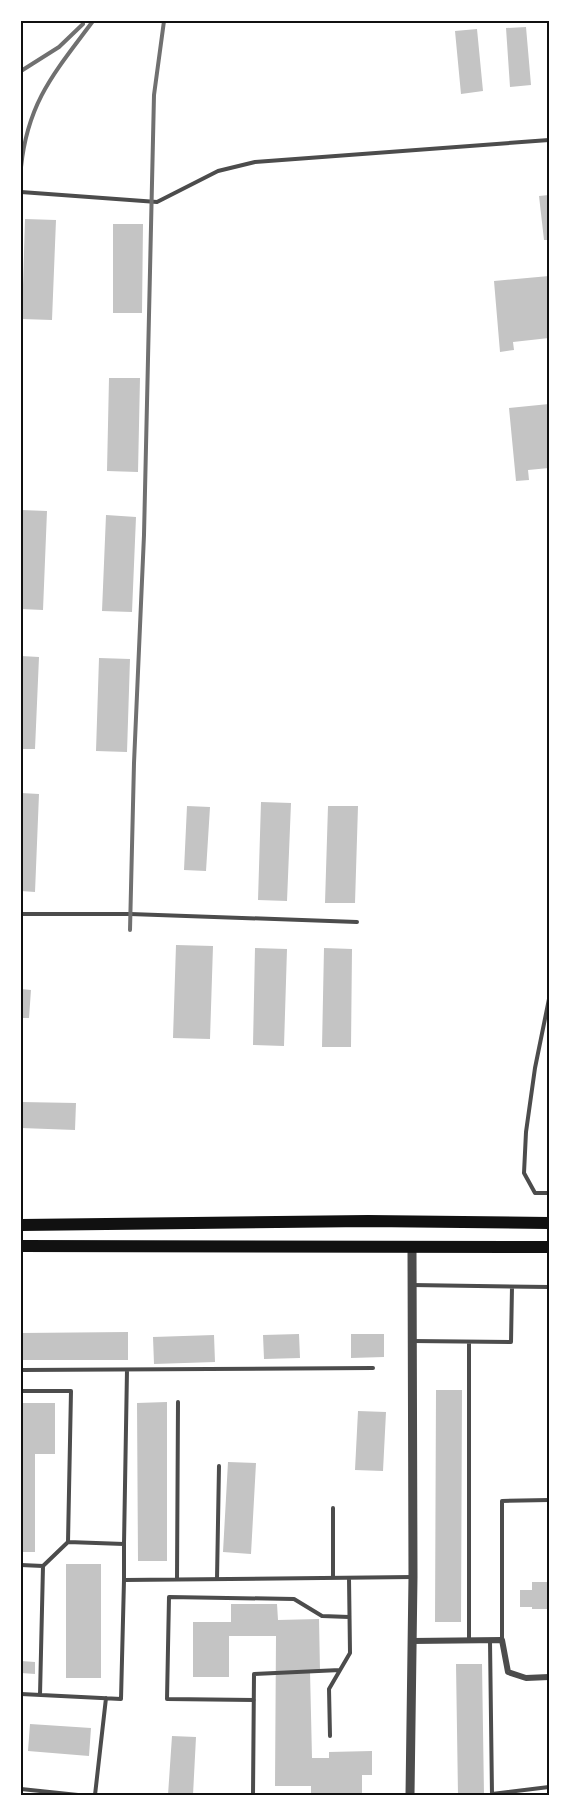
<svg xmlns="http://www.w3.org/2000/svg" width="570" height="1816" font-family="Mulish,sans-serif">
	<rect width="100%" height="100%" fill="#fff"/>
	<path fill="#c4c4c4" d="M 526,27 L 531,85 L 510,87 L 506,28 Z
		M 477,29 L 483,91 L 461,94 L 455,31 Z
		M 549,195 L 549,240 L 544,240 L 539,196 Z
		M 25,219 L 56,220 L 52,320 L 22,319 Z
		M 113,224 L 143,224 L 142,313 L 113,313 Z
		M 549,276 L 549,338 L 513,342 L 514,350 L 500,352 L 494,281 Z
		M 109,378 L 140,378 L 138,472 L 107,471 Z
		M 549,404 L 549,468 L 528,470 L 529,480 L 516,481 L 509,408 Z
		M 21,510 L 47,511 L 43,610 L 21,609 Z
		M 106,515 L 136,517 L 132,612 L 102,611 Z
		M 21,656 L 39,657 L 35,749 L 21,749 Z
		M 99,658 L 130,659 L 127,752 L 96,751 Z
		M 21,793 L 39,794 L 35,892 L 21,891 Z
		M 261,802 L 291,803 L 287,901 L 258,900 Z
		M 187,806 L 210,807 L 206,871 L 184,870 Z
		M 328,806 L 358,806 L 355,903 L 325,903 Z
		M 176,945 L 213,946 L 210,1039 L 173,1038 Z
		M 255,948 L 287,949 L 284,1046 L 253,1045 Z
		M 324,948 L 352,949 L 351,1047 L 322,1047 Z
		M 21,989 L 31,990 L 29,1018 L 21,1018 Z
		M 21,1102 L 76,1103 L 75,1130 L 21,1128 Z
		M 128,1332 L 128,1360 L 21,1360 L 21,1333 Z
		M 299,1334 L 300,1358 L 264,1359 L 263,1335 Z
		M 351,1334 L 384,1334 L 384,1357 L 351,1358 Z
		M 214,1335 L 215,1362 L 154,1364 L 153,1337 Z
		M 436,1390 L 462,1390 L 461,1622 L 435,1622 Z
		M 167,1402 L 167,1561 L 138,1561 L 137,1403 Z
		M 21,1403 L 55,1403 L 55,1454 L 35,1454 L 35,1552 L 21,1552 Z
		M 358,1411 L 386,1412 L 383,1471 L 355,1470 Z
		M 228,1462 L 256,1463 L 251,1554 L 223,1552 Z
		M 66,1564 L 101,1564 L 101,1678 L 66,1678 Z
		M 532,1582 L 549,1582 L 549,1609 L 532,1609 L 532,1607 L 520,1607 L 520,1590 L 532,1590 Z
		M 231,1604 L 277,1604 L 278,1620 L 319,1619 L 320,1671 L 310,1671 L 312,1758 L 329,1758 L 329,1752 L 372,1751 L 372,1775 L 362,1775 L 362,1795 L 311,1795 L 311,1786 L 275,1786 L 276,1636 L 229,1636 L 229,1677 L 193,1677 L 193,1622 L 231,1622 Z
		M 21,1661 L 35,1662 L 35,1674 L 21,1673 Z
		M 456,1664 L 482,1664 L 484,1795 L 458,1795 Z
		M 30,1724 L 91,1728 L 89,1756 L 28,1751 Z
		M 172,1736 L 196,1737 L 193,1795 L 168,1795 Z"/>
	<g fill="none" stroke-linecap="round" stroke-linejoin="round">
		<path stroke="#4c4c4c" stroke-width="4" d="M 21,192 L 157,202 L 218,171 L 255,162 L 549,140
			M 21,914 L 130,914 L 357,922
			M 549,999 L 535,1068 L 526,1132 L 524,1173 L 535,1193 L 549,1193
			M 412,1285 L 549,1287
			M 412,1341 L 511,1342 L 512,1287
			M 469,1342 L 469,1640
			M 21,1370 L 373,1368
			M 21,1391 L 71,1391 L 68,1542 L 124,1544 L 124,1580
			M 124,1544 L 127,1370
			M 21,1565 L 43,1566 L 68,1542
			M 333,1578 L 333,1508
			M 177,1579 L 178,1402
			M 217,1579 L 219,1466
			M 502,1640 L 502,1501 L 549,1500
			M 490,1641 L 492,1795
			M 21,1694 L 121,1699 L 124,1580 L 413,1577
			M 40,1695 L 43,1566
			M 254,1700 L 167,1699 L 169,1597 L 294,1599 L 322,1616 L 349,1617
			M 330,1736 L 329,1689 L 350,1653 L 349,1578
			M 21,1789 L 78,1795
			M 492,1794 L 549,1787
			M 95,1795 L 106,1698
			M 253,1795 L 254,1674 L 340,1670"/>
		<path stroke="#4c4c4c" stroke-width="6" d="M 412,1641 L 502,1640 L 508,1672 L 526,1678 L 549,1677"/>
		<path stroke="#4c4c4c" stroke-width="9" d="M 410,1795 L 413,1577 L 412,1248"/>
		<path stroke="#111" stroke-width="12" d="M 21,1225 L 368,1221 L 549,1223
			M 21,1246 L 549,1247"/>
		<path stroke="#707070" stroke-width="4" d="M 21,71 L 59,47 L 83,24
			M 21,167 C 28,101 55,72 93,21
			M 130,930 L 134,763 L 144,535 L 154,95 L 164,21"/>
	</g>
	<rect width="570" height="1816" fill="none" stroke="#ffffff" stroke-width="45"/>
	<rect x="22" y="22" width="526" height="1772" fill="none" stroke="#111" stroke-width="2"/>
</svg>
